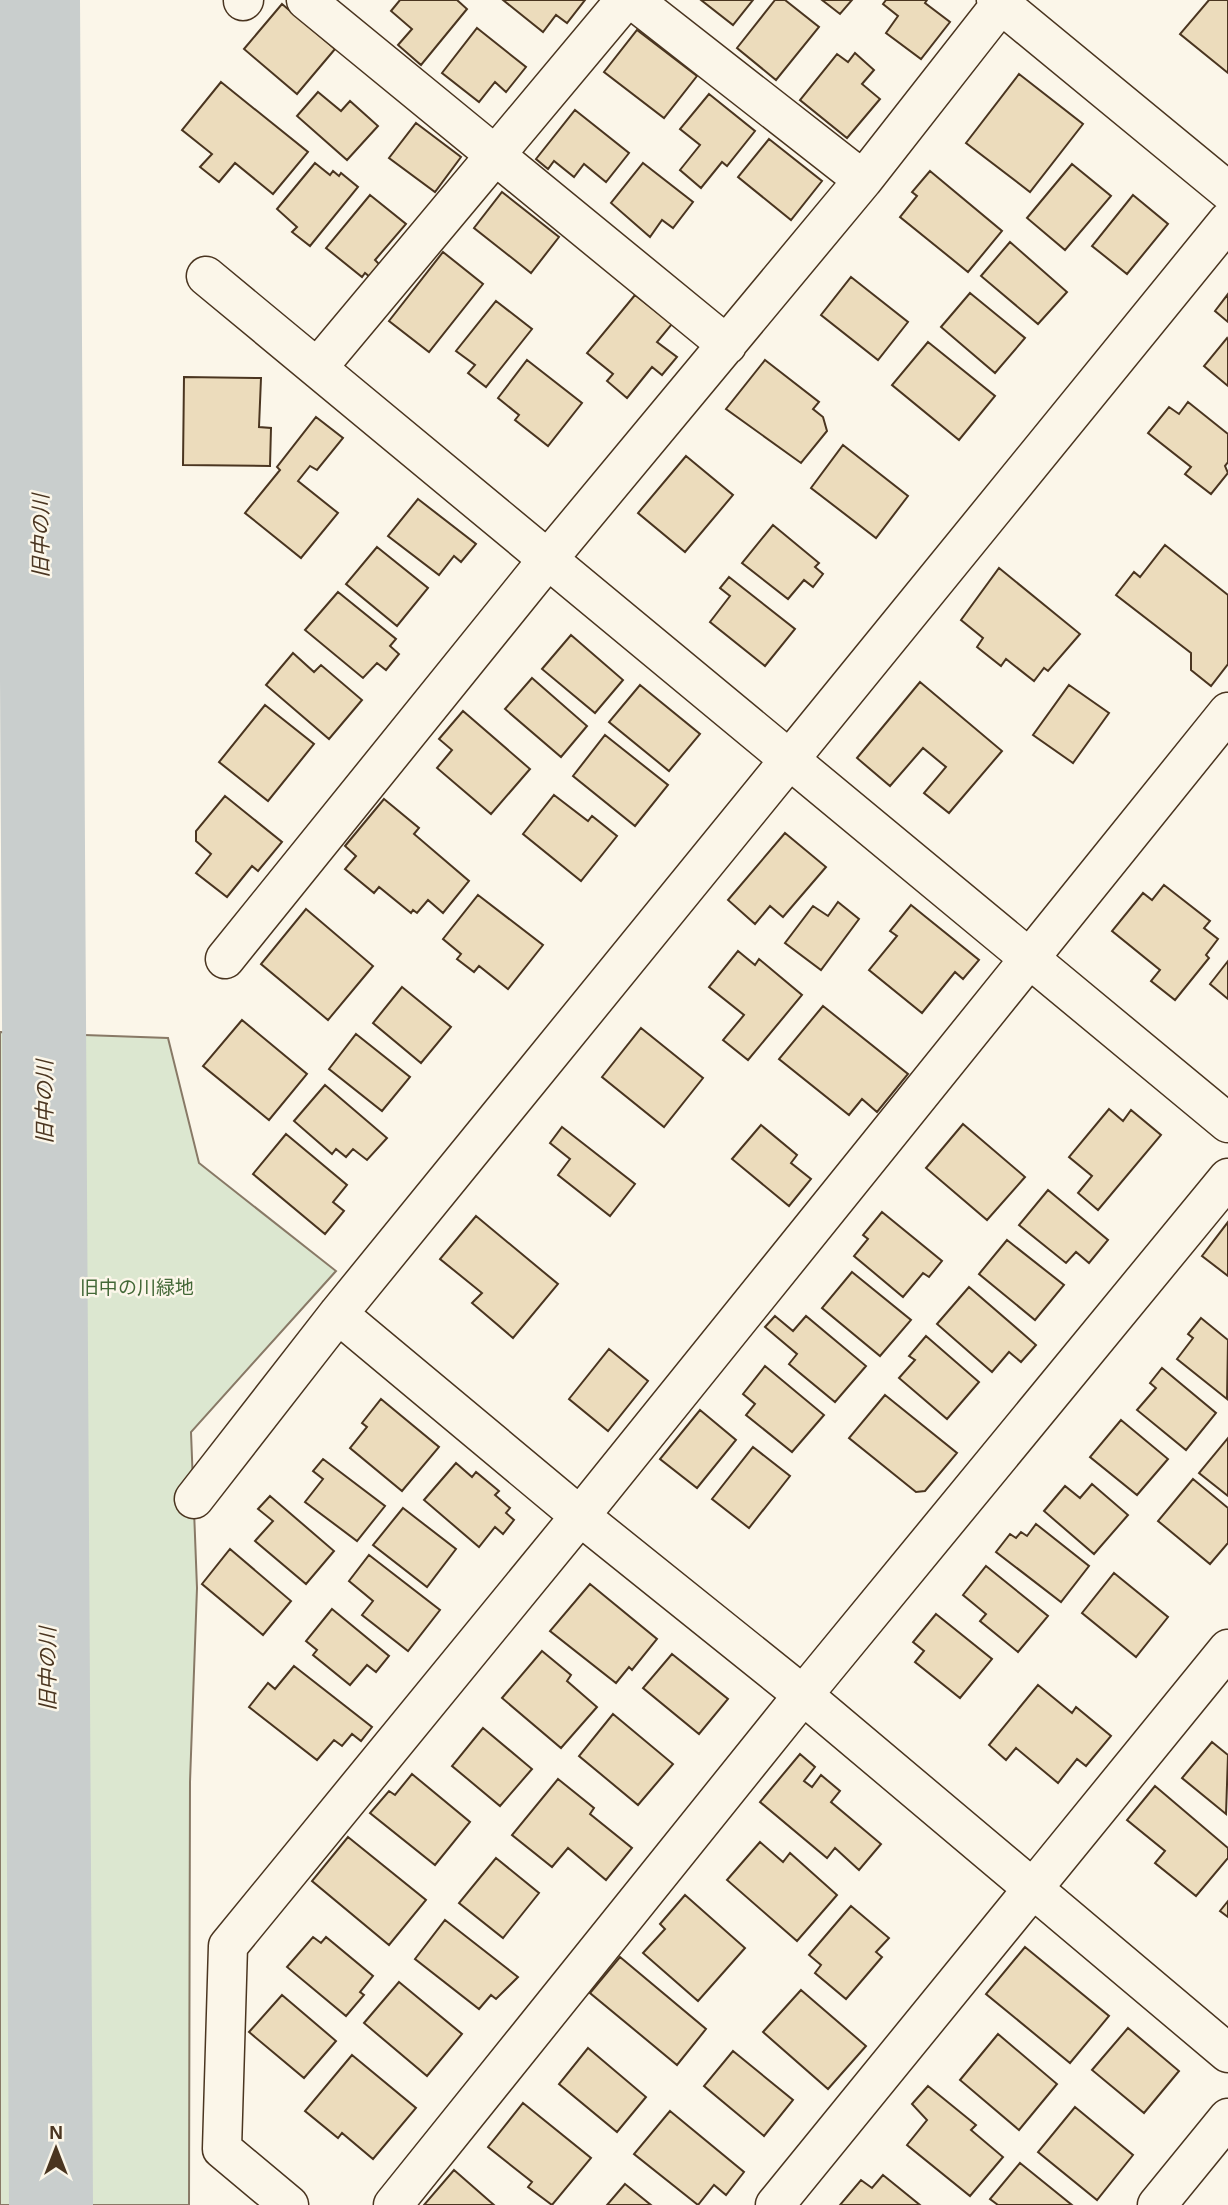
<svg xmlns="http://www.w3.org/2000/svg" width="1228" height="2205" font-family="Arial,'Noto Sans JP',sans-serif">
	<rect width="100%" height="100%" fill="#fbf6e9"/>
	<path fill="#dce7d0" stroke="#887966" stroke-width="2" d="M 0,1032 L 168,1038 L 199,1163 L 336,1271 L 191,1432 L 197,1588 L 190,1782 L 189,2205 L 0,2205 Z"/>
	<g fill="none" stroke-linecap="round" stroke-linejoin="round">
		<path stroke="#c9cecd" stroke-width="84" d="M 38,0 L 51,2205"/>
	</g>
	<path fill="#ecdcbc" stroke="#4a3520" stroke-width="2" d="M 400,0 L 457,0 L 467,9 L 421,65 L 398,45 L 412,29 L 391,11 Z
		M 503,0 L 585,0 L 567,23 L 556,15 L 543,32 Z
		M 701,0 L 753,0 L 733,25 Z
		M 775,0 L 785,0 L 819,27 L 776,80 L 737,48 Z
		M 822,0 L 852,0 L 840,14 Z
		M 886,0 L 927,0 L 925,3 L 950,22 L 921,59 L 886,33 L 898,16 L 883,4 Z
		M 1209,0 L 1228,0 L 1228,73 L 1180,34 Z
		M 282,4 L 335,49 L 297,94 L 244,49 Z
		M 477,28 L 526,67 L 506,92 L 495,82 L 479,102 L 442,73 Z
		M 637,30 L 697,76 L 664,118 L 604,72 Z
		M 855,53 L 874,70 L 862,84 L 880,99 L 847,138 L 800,100 L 837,54 L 848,62 Z
		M 1019,74 L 1083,124 L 1030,192 L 966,143 Z
		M 221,82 L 308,152 L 273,194 L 235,163 L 219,182 L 200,167 L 212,154 L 182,130 Z
		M 318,92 L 341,111 L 350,101 L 378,126 L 347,160 L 297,116 Z
		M 709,94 L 755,131 L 727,166 L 722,162 L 701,188 L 680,170 L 700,145 L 680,129 Z
		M 575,110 L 629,153 L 606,182 L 584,164 L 574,177 L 554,161 L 548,169 L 536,159 Z
		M 416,123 L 461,157 L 435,192 L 389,158 Z
		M 769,139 L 822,181 L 791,220 L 738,177 Z
		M 315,163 L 330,175 L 333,171 L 339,176 L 341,173 L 358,187 L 310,246 L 292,232 L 297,227 L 277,209 Z
		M 643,163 L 693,202 L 673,228 L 662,220 L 650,237 L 611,203 Z
		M 1072,164 L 1111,196 L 1065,250 L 1027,218 Z
		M 930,171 L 1002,231 L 968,272 L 900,217 L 917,196 L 912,192 Z
		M 502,192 L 559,237 L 531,273 L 474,228 Z
		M 370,195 L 406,224 L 375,260 L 380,265 L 370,277 L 365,273 L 362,277 L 326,248 Z
		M 1133,195 L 1168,224 L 1127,274 L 1092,246 Z
		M 1010,242 L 1067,292 L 1038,324 L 981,276 Z
		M 443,252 L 483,284 L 429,352 L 389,321 Z
		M 851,277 L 908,322 L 878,360 L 821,315 Z
		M 970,293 L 1025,338 L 995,373 L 941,327 Z
		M 1228,294 L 1228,322 L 1215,311 Z
		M 635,295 L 672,324 L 657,342 L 677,357 L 662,375 L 652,367 L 627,398 L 607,381 L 613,374 L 587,353 Z
		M 496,301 L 532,329 L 486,387 L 468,373 L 475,365 L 456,351 Z
		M 1227,338 L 1228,340 L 1228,386 L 1204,366 Z
		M 928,342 L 995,396 L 959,440 L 892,385 Z
		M 527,360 L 582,403 L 548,446 L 515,420 L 519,415 L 498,398 Z
		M 765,360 L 819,402 L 813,409 L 823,417 L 827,431 L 801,463 L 726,409 Z
		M 184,377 L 261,378 L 259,427 L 271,428 L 270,466 L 183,465 Z
		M 1188,402 L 1228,434 L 1228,462 L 1225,466 L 1228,473 L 1211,494 L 1185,474 L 1191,467 L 1148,433 L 1169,407 L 1179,414 Z
		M 316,417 L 343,438 L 317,470 L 310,466 L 298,481 L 338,513 L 301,558 L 245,513 L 280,470 L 277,467 Z
		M 843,445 L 908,496 L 876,538 L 811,488 Z
		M 686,456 L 733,495 L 685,552 L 638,513 Z
		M 418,499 L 476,544 L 461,562 L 454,556 L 439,575 L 388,536 Z
		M 773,525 L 819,563 L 815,567 L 823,574 L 813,587 L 804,580 L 788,599 L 742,563 Z
		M 1165,545 L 1228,595 L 1228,664 L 1211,686 L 1191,670 L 1191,653 L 1116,595 L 1134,572 L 1140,577 Z
		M 377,547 L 428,588 L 397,626 L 346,584 Z
		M 999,568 L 1080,634 L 1048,671 L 1044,668 L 1034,681 L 1006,659 L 1001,666 L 977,647 L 983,638 L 961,620 Z
		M 729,577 L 795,629 L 765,666 L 710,622 L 730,596 L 720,588 Z
		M 338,592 L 396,639 L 390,646 L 399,654 L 386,670 L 377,663 L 363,678 L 305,630 Z
		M 571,635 L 623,680 L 595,713 L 542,669 Z
		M 293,653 L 314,672 L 321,665 L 362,700 L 329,739 L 266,685 Z
		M 532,678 L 587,726 L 561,757 L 505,709 Z
		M 920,682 L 1002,751 L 949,813 L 924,793 L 946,767 L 923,748 L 890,786 L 857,758 Z
		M 640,685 L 700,734 L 669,771 L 609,722 Z
		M 1069,685 L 1109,713 L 1073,763 L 1033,735 Z
		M 265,705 L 314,744 L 268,801 L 219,762 Z
		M 463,711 L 530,769 L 491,814 L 437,768 L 452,750 L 439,739 Z
		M 605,735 L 668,785 L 635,826 L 573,776 Z
		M 554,795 L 588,821 L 592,816 L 617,836 L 581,881 L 523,834 Z
		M 225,796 L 282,842 L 258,871 L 252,866 L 227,897 L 196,873 L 211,854 L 196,841 L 196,831 Z
		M 384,799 L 419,828 L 414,834 L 469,881 L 443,913 L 428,900 L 417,913 L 413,910 L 411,913 L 379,887 L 374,893 L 345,869 L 356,856 L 345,846 Z
		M 785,833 L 826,867 L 783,917 L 770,906 L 755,924 L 728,900 Z
		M 1164,885 L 1210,921 L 1204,928 L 1218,939 L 1206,955 L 1209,958 L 1175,1000 L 1151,981 L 1160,970 L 1112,931 L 1143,893 L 1152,900 Z
		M 478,895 L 543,945 L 508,989 L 479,966 L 474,972 L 457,959 L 461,954 L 443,939 Z
		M 838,902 L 859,919 L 821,970 L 785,943 L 813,906 L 828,916 Z
		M 911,905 L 979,960 L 963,979 L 955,972 L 922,1013 L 869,970 L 897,936 L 890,931 Z
		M 306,909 L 373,966 L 328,1020 L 261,964 Z
		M 738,951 L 755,965 L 759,959 L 802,995 L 748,1060 L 723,1040 L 744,1015 L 709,987 Z
		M 1228,961 L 1228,999 L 1210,984 Z
		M 402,987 L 451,1027 L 421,1063 L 373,1023 Z
		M 823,1006 L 908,1074 L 877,1112 L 862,1099 L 849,1115 L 779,1059 Z
		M 242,1020 L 307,1074 L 269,1120 L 203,1066 Z
		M 641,1028 L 703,1078 L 664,1127 L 602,1077 Z
		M 356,1034 L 410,1077 L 382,1111 L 329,1069 Z
		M 325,1085 L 387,1138 L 367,1160 L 353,1149 L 346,1157 L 336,1149 L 332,1154 L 294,1121 Z
		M 1109,1109 L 1123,1121 L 1131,1110 L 1161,1135 L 1098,1210 L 1078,1193 L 1092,1176 L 1069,1157 Z
		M 963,1124 L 1025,1177 L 987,1220 L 926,1168 Z
		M 761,1125 L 797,1155 L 791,1163 L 811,1179 L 789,1206 L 732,1159 Z
		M 562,1127 L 635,1184 L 610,1216 L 558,1175 L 570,1159 L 550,1143 Z
		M 286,1134 L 347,1185 L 333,1202 L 344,1211 L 325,1234 L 253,1174 Z
		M 1048,1190 L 1108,1240 L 1089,1263 L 1076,1252 L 1066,1263 L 1019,1225 Z
		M 882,1212 L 942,1261 L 929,1277 L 923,1273 L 903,1297 L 854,1256 L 868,1239 L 863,1235 Z
		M 476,1216 L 558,1284 L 513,1338 L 472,1303 L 482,1293 L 440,1259 Z
		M 1228,1222 L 1228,1276 L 1202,1256 Z
		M 1007,1240 L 1064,1285 L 1035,1320 L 979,1274 Z
		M 852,1272 L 911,1320 L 880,1356 L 822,1308 Z
		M 969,1287 L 1036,1345 L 1021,1362 L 1009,1352 L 992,1372 L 937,1324 Z
		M 775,1316 L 793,1331 L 806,1316 L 866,1366 L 835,1402 L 789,1364 L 797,1354 L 765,1327 Z
		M 1201,1318 L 1228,1340 L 1227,1399 L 1177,1359 L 1193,1338 L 1188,1334 Z
		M 926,1336 L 979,1382 L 947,1419 L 899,1378 L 915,1360 L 909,1356 Z
		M 609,1349 L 648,1381 L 608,1431 L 569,1399 Z
		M 765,1366 L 824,1415 L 792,1452 L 746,1415 L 755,1404 L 743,1394 Z
		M 1162,1368 L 1216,1413 L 1186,1450 L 1137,1410 L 1156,1388 L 1150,1383 Z
		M 885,1395 L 957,1453 L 925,1491 L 916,1492 L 849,1438 Z
		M 381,1399 L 439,1447 L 402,1491 L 350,1448 L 367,1427 L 362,1423 Z
		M 700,1410 L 736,1440 L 697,1488 L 660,1459 Z
		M 1121,1420 L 1168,1459 L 1137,1495 L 1090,1457 Z
		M 1228,1438 L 1228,1496 L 1199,1473 Z
		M 753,1447 L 790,1476 L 749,1528 L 712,1499 Z
		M 323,1459 L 385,1506 L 357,1541 L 305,1502 L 323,1479 L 313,1471 Z
		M 456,1463 L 472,1477 L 476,1472 L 499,1491 L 495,1495 L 510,1508 L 506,1513 L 514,1520 L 503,1534 L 495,1527 L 479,1547 L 424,1500 Z
		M 1193,1479 L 1228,1508 L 1228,1543 L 1210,1564 L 1158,1521 Z
		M 1092,1484 L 1128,1515 L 1094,1554 L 1044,1511 L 1065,1486 L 1080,1498 Z
		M 270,1496 L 334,1551 L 306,1584 L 255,1541 L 273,1521 L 258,1509 Z
		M 403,1508 L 456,1549 L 427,1587 L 373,1545 Z
		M 1036,1524 L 1089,1566 L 1061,1602 L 996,1552 L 1010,1534 L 1016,1538 L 1021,1532 L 1027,1536 Z
		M 230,1549 L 291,1601 L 263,1635 L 202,1584 Z
		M 369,1555 L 440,1610 L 408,1651 L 362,1615 L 373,1601 L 349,1581 Z
		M 986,1566 L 1048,1616 L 1018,1652 L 980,1621 L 986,1614 L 963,1595 Z
		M 1114,1573 L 1168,1617 L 1136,1657 L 1082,1613 Z
		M 590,1584 L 657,1639 L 632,1670 L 629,1667 L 616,1683 L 550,1631 Z
		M 332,1609 L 389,1656 L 376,1672 L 367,1665 L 350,1685 L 313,1655 L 317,1650 L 306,1641 Z
		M 936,1614 L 992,1659 L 960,1698 L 915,1662 L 924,1651 L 913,1642 Z
		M 542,1651 L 571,1675 L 567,1681 L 597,1707 L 561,1748 L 502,1698 Z
		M 672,1654 L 728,1699 L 699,1734 L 643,1688 Z
		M 294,1666 L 372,1727 L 361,1741 L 352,1734 L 342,1746 L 334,1740 L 317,1760 L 249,1707 L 268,1683 L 275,1689 Z
		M 1038,1685 L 1072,1713 L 1076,1707 L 1111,1736 L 1086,1766 L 1077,1759 L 1058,1783 L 1016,1748 L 1006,1760 L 989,1745 Z
		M 613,1714 L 673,1764 L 638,1805 L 579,1756 Z
		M 483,1728 L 532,1769 L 500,1806 L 452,1766 Z
		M 1212,1742 L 1228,1755 L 1226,1814 L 1182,1778 Z
		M 800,1754 L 815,1767 L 804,1781 L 812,1787 L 821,1775 L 840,1791 L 831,1802 L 881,1844 L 859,1870 L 835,1848 L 827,1858 L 760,1802 Z
		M 412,1774 L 470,1822 L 435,1865 L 370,1813 L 389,1791 L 395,1795 Z
		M 558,1779 L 594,1808 L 590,1814 L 632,1848 L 606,1880 L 568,1848 L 552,1867 L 512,1835 Z
		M 1155,1786 L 1228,1848 L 1228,1858 L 1196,1896 L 1155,1863 L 1165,1851 L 1127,1820 Z
		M 348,1837 L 426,1900 L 389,1945 L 312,1881 Z
		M 760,1842 L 783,1862 L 790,1853 L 837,1895 L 797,1941 L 727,1880 Z
		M 496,1858 L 539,1893 L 503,1938 L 459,1903 Z
		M 685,1895 L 745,1948 L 698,2001 L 643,1953 L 665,1929 L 660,1924 Z
		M 1228,1901 L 1228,1917 L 1220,1911 Z
		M 851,1906 L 889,1938 L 876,1952 L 882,1957 L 846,1999 L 815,1973 L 821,1965 L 809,1955 Z
		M 445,1920 L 518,1977 L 496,1999 L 491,1995 L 479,2009 L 415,1959 Z
		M 313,1937 L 321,1943 L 326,1937 L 373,1976 L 360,1992 L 364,1995 L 346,2016 L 287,1967 Z
		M 1025,1947 L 1109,2016 L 1070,2063 L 986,1994 Z
		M 620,1957 L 706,2029 L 677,2065 L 590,1993 Z
		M 399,1982 L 462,2034 L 427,2076 L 364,2023 Z
		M 801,1990 L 866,2046 L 828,2089 L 763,2032 Z
		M 282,1995 L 336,2041 L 304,2078 L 249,2032 Z
		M 1128,2028 L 1179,2071 L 1144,2113 L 1092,2070 Z
		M 998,2034 L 1057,2084 L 1019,2130 L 960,2080 Z
		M 588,2048 L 646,2097 L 617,2132 L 559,2084 Z
		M 733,2051 L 793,2100 L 764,2136 L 704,2086 Z
		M 352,2055 L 416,2108 L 373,2159 L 342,2133 L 338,2138 L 305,2111 Z
		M 928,2086 L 976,2125 L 971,2130 L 1003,2157 L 970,2196 L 907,2145 L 927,2120 L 912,2104 Z
		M 523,2103 L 591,2158 L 552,2205 L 528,2187 L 532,2182 L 488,2147 Z
		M 1075,2107 L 1133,2155 L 1097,2200 L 1038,2152 Z
		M 670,2111 L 744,2172 L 726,2195 L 714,2185 L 698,2205 L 634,2154 Z
		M 1020,2163 L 1072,2205 L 998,2205 L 990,2199 Z
		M 454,2170 L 494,2205 L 424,2205 Z
		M 883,2175 L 920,2205 L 840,2205 L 861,2180 L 872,2188 Z
		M 625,2184 L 651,2205 L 607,2205 Z"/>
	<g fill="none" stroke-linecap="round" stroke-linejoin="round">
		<g stroke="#4a3520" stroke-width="41">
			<path id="street" d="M 306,0 L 727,345
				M 633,0 L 863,180
				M 996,0 L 1228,191
				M 243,1 L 244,0
				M 206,276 L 1228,1123
				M 318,367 L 625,0
				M 225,959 L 548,559 L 863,180 L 1004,0
				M 338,1314 L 580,1516 L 803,1695 L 1228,2053
				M 194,1499 L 338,1314 L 1228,221
				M 289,2205 L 222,2149 L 228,1946 L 580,1516 L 1228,712
				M 393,2205 L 803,1695 L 1228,1178
				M 775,2205 L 1228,1649
				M 1157,2205 L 1228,2118"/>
		</g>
		<use href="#street" stroke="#fbf6e9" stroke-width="38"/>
	</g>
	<g text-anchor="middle" stroke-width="5" stroke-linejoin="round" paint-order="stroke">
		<g font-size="19" fill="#436837" stroke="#fbf6e9">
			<text x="137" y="1294">旧中の川緑地</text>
		</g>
		<g font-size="21" font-style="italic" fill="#4a3520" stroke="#fbf6e9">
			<text transform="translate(41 536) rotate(-90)" y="7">旧中の川</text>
			<text transform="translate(45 1102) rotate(-90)" y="7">旧中の川</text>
			<text transform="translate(48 1669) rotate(-90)" y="7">旧中の川</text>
		</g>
	</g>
	<g transform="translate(56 2149)" stroke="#fbf6e9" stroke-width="5" paint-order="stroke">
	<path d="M0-5L12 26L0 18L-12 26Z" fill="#4a3520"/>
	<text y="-10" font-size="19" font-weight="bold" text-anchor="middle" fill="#4a3520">N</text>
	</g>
</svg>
